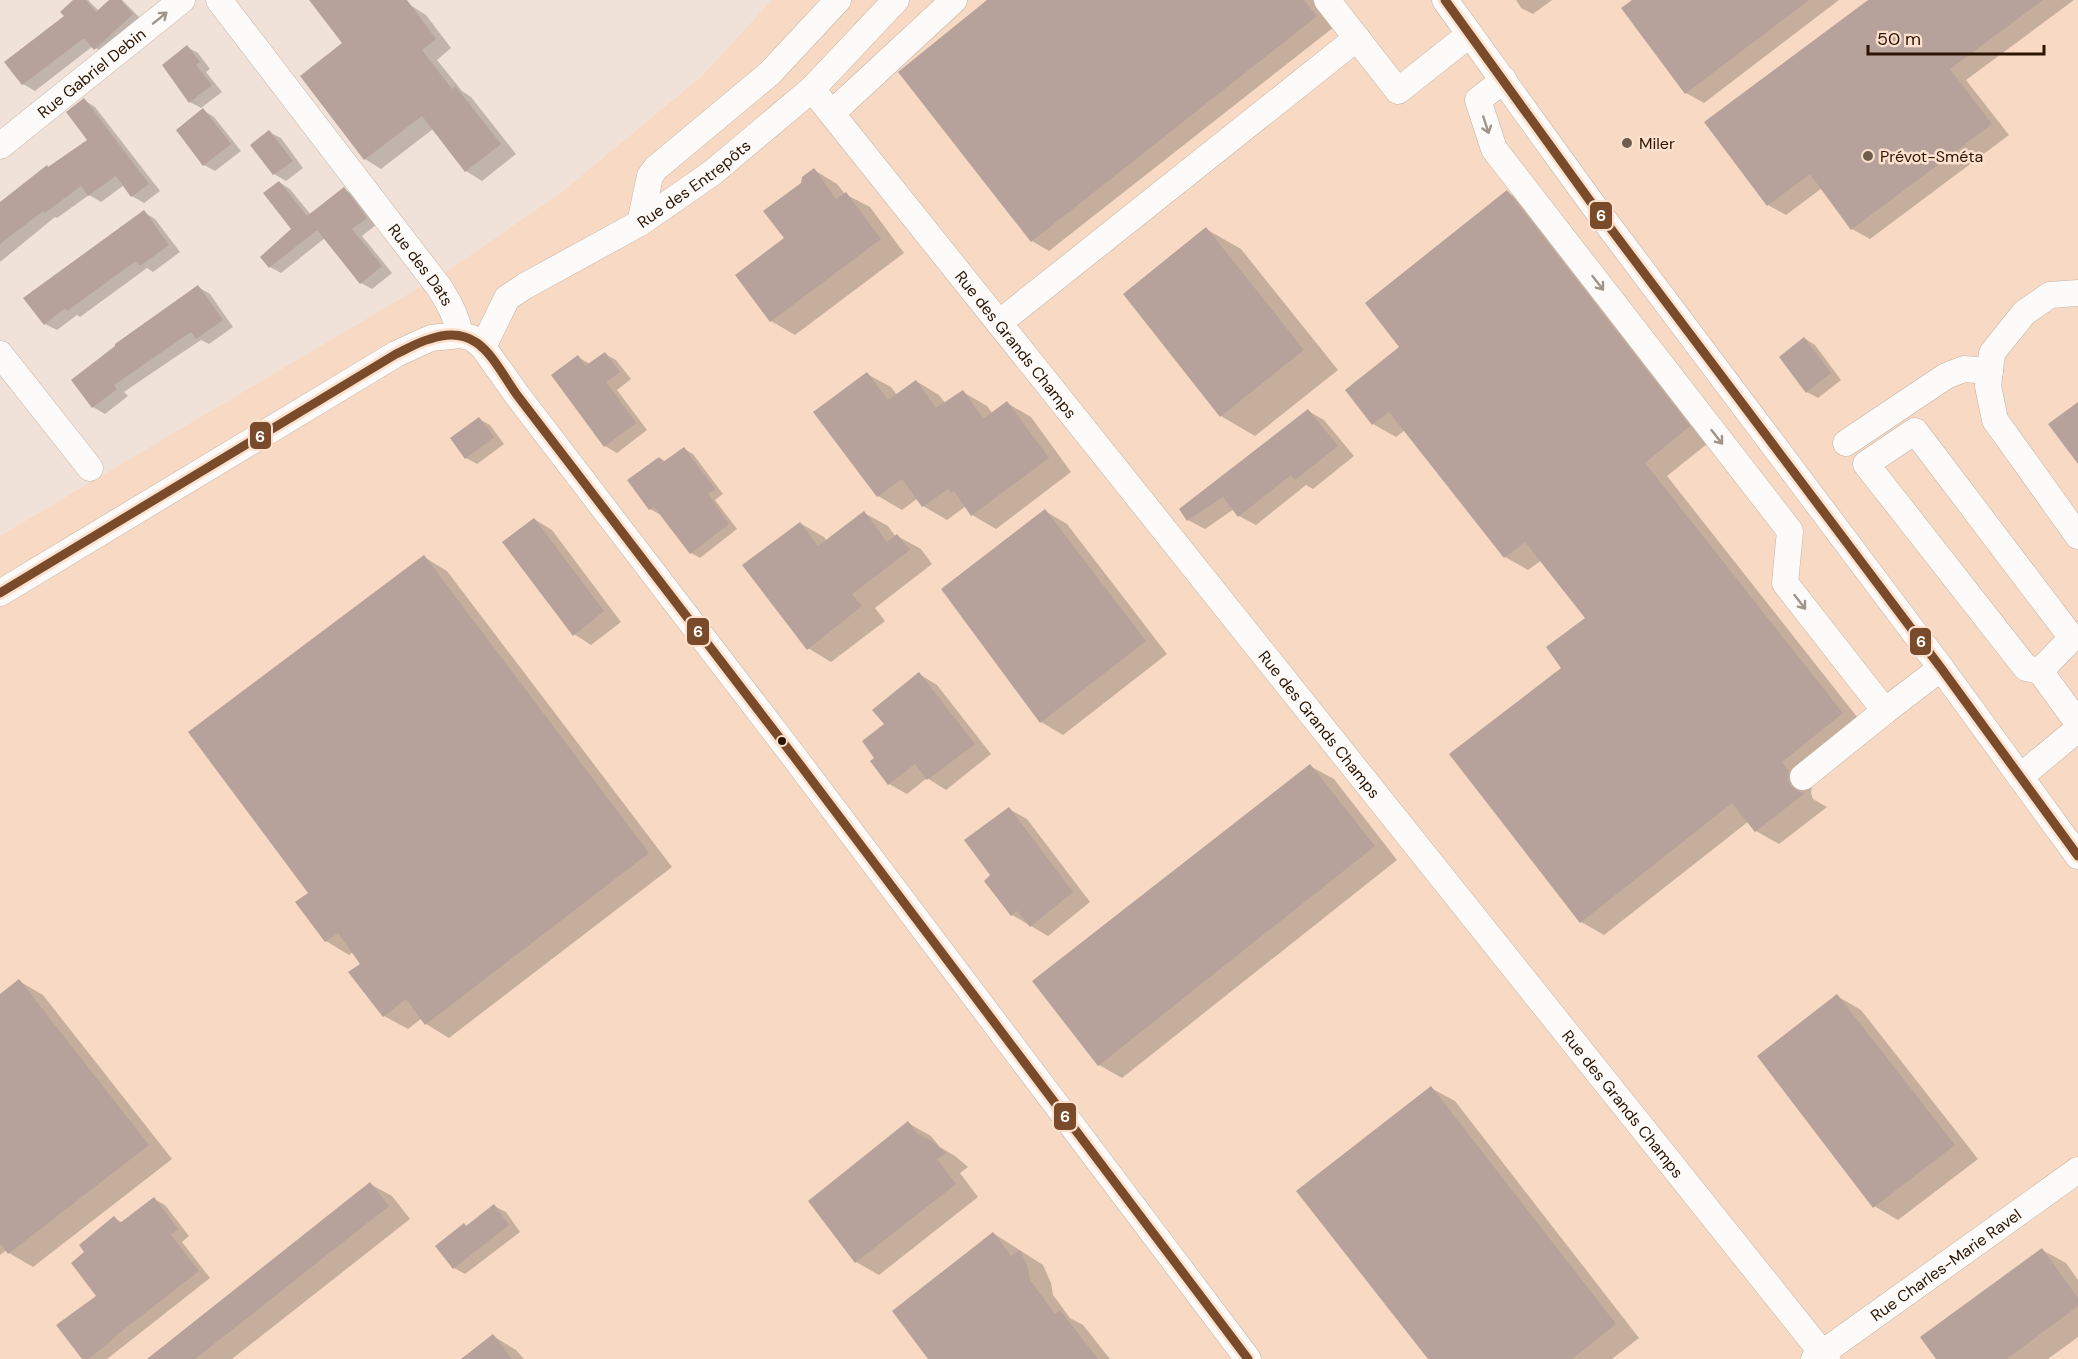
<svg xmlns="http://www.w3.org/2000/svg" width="2078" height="1359" font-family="'DM Sans',sans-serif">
	<rect width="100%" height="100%" fill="#f0e2d8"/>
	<path fill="#f8dac4" d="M 772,0 L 2078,0 L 2078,1359 L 0,1359 L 0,536 L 449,270 L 562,192 L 702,76 Z"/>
	<path fill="#0003" d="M 75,0 L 88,0 L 99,11 L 111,0 L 122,0 L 143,21 L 106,55 L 93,46 L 35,91 L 23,84 L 6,62 L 66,16 Z
		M 311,0 L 406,0 L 410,5 L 426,15 L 451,48 L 437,60 L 462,91 L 471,97 L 516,154 L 482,181 L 466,171 L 433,129 L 381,169 L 365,159 L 302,76 L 344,43 Z
		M 990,0 L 1313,0 L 1334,27 L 1049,251 L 1032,241 Z
		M 1516,0 L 1552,0 L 1533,14 L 1521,8 Z
		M 1635,0 L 1839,0 L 1704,103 L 1686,93 Z
		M 1870,0 L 2074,0 L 1966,80 L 2009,135 L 1870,239 L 1852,229 L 1822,188 L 1786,215 L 1768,205 Z
		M 187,47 L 198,53 L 210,69 L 206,72 L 222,92 L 201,108 L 190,102 Z
		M 84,100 L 95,107 L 160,191 L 144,203 L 132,196 L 124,185 L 101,202 L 89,195 L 57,218 L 55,217 L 0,262 L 0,203 L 89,140 Z
		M 203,110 L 214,117 L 241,151 L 215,171 L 204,165 Z
		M 269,132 L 281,138 L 303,168 L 286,181 L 274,174 L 252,145 Z
		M 814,170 L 837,184 L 845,194 L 870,207 L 904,253 L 795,335 L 771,321 L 737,276 L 786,239 L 803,184 Z
		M 279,182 L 290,189 L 311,215 L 344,189 L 355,196 L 377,224 L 362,236 L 392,273 L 372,289 L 361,283 L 325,238 L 281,273 L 270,267 L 293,229 Z
		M 1507,192 L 1530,206 L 1712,440 L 1667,476 L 1865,727 L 1812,786 L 1811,793 L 1813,799 L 1827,807 L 1779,844 L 1756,831 L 1749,821 L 1604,935 L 1581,922 L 1563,668 L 1587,618 L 1542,560 L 1528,570 L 1505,557 L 1405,430 L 1396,437 L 1373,424 L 1401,347 Z
		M 144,212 L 155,219 L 180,252 L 153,272 L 147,268 L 80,317 L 77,315 L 57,330 L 45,324 Z
		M 1206,229 L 1241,249 L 1338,370 L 1255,436 L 1221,416 Z
		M 198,287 L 210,294 L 233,327 L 209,344 L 201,340 L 168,362 L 124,392 L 128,396 L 105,414 L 93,407 L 73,381 Z
		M 1804,338 L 1815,345 L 1841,380 L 1818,398 L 1807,392 Z
		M 605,354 L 616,360 L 631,379 L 617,390 L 647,430 L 617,453 L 605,446 L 578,357 L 590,364 Z
		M 867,374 L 891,387 L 897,395 L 916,381 L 939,395 L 946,404 L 963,392 L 987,406 L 993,414 L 1007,403 L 1031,417 L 1071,472 L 996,529 L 972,515 L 966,506 L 947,520 L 923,506 L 918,498 L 902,510 L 878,496 Z
		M 1308,411 L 1324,420 L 1354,456 L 1313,489 L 1306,485 L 1256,525 L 1239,516 L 1234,509 L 1205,529 L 1188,520 Z
		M 479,419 L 490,425 L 504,444 L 477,464 L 466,458 Z
		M 684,449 L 693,454 L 723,494 L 715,500 L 737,529 L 700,558 L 691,553 L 660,513 L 659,514 L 650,509 L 660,458 L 666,462 Z
		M 1045,511 L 1067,524 L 1167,654 L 1063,735 L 1041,722 Z
		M 864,513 L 888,526 L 896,537 L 897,536 L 921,549 L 932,564 L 875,608 L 885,621 L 831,662 L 808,648 L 800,523 L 824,537 L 827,541 Z
		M 534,519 L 552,530 L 621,622 L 591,645 L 574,634 Z
		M 424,557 L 447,571 L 672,867 L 449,1038 L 426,1024 L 422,1018 L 408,1029 L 384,1016 L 362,964 L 353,952 L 349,955 L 326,941 L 310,893 Z
		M 919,674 L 937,685 L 991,754 L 946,790 L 927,778 L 907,794 L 889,784 L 876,758 L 886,724 Z
		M 1310,766 L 1334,779 L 1397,860 L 1122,1078 L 1099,1065 Z
		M 1009,809 L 1027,819 L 1090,902 L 1048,936 L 1012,915 L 992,876 Z
		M 19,981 L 43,995 L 172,1159 L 33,1267 L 9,1253 L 7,1250 L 0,1255 L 0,996 Z
		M 1837,996 L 1861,1010 L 1978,1159 L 1898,1220 L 1874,1206 Z
		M 1431,1088 L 1455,1101 L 1639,1338 L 1612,1359 L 1430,1359 Z
		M 908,1123 L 931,1136 L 940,1147 L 955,1156 L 968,1167 L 960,1173 L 978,1197 L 879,1275 L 856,1262 L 810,1201 Z
		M 370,1184 L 392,1196 L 410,1219 L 232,1359 L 149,1359 Z
		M 154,1199 L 165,1205 L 189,1236 L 182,1242 L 210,1278 L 107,1359 L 84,1359 L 98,1296 L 86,1252 L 114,1218 L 123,1223 Z
		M 494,1206 L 506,1212 L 520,1232 L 465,1274 L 454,1268 L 465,1225 L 467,1226 Z
		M 993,1233 L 1043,1265 L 1051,1283 L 1053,1295 L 1070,1318 L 1083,1325 L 1110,1359 L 930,1359 Z
		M 2042,1250 L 2066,1263 L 2078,1280 L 2078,1337 L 2048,1359 L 1938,1359 Z
		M 493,1336 L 516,1350 L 524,1359 L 464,1359 Z"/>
	<path fill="#b6a29a" d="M 73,0 L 86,0 L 96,12 L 109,0 L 121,0 L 133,14 L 94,50 L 84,38 L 22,85 L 4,62 L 64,16 L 60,12 Z
		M 309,0 L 407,0 L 436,39 L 422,50 L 452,89 L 455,86 L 501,144 L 465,172 L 422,116 L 364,160 L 300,76 L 342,43 Z
		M 987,0 L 1304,0 L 1317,16 L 1031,242 L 898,72 Z
		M 1632,0 L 1809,0 L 1685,94 L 1621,8 Z
		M 1868,0 L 2043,0 L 1950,69 L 1992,124 L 1851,230 L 1810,174 L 1767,206 L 1704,122 Z
		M 187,45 L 200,62 L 196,65 L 212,85 L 189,103 L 162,65 Z
		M 84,98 L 149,184 L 131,197 L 116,176 L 88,196 L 81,186 L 45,213 L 43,211 L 0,244 L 0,202 L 47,165 L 48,167 L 87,140 L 66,112 Z
		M 203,108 L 231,144 L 203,166 L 176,130 Z
		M 269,130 L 293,161 L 273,175 L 250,145 Z
		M 814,168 L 836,199 L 846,192 L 881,239 L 770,322 L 735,275 L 784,238 L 763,211 L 801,183 L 802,177 Z
		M 279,181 L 307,216 L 344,187 L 367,218 L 352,229 L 382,266 L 360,284 L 317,230 L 269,268 L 260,257 L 291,229 L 263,193 Z
		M 1507,190 L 1690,426 L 1645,463 L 1843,713 L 1782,762 L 1789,771 L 1788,779 L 1791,786 L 1797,791 L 1805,793 L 1755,832 L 1732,803 L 1580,923 L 1449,754 L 1561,668 L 1546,647 L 1585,618 L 1525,542 L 1504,558 L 1389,412 L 1372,425 L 1345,390 L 1399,347 L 1365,303 Z
		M 144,210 L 169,245 L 140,266 L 136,261 L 67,311 L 65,308 L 44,325 L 23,298 Z
		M 1206,227 L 1304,350 L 1220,417 L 1123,294 Z
		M 198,285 L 223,320 L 196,339 L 191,332 L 156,356 L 114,385 L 117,389 L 92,408 L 71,380 L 115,346 L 115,344 Z
		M 1804,337 L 1831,373 L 1806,393 L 1779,357 Z
		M 605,352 L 620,372 L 606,382 L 636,423 L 604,447 L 551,375 L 578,355 L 585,366 Z
		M 867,372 L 888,400 L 916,380 L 936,408 L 963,390 L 983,419 L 1007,401 L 1049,458 L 971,516 L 954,491 L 951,493 L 948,489 L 922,507 L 902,479 L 877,497 L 813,412 Z
		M 2078,402 L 2078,464 L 2048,424 Z
		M 1308,409 L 1338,446 L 1295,480 L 1291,475 L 1238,517 L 1223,497 L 1187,521 L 1179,509 Z
		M 479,417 L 494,437 L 465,459 L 450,438 Z
		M 684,447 L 715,489 L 708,494 L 729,524 L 690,554 L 654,507 L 649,510 L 627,480 L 659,457 L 663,462 Z
		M 1045,509 L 1146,641 L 1040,723 L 941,589 Z
		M 864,511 L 887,542 L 897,534 L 910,550 L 852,594 L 862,606 L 807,650 L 742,565 L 800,522 L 818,546 Z
		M 534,518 L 604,611 L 573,636 L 502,542 Z
		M 424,555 L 649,853 L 425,1025 L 406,999 L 383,1017 L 348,972 L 360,964 L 338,933 L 325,942 L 295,902 L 308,893 L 188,732 Z
		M 919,672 L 975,744 L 927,780 L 915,764 L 888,785 L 870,761 L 874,758 L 862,741 L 884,724 L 872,710 Z
		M 1310,764 L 1375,846 L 1098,1066 L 1032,981 Z
		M 1009,807 L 1073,892 L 1030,927 L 1017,911 L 1011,916 L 984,881 L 990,875 L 964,840 Z
		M 19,979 L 149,1145 L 8,1254 L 0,1243 L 0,994 Z
		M 1837,994 L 1955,1145 L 1873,1208 L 1757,1056 Z
		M 1431,1086 L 1616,1324 L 1572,1359 L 1428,1359 L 1296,1191 Z
		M 908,1121 L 918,1134 L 932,1141 L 946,1153 L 937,1159 L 956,1184 L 855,1263 L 808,1201 Z
		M 370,1182 L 389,1206 L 195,1359 L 147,1359 Z
		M 154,1197 L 178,1229 L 171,1235 L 199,1271 L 118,1334 L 104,1347 L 88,1359 L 82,1359 L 56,1325 L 96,1296 L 71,1263 L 84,1252 L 79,1245 L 114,1216 L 120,1223 Z
		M 494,1204 L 509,1225 L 453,1269 L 435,1246 L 464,1223 L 466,1226 Z
		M 993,1232 L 1011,1256 L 1020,1250 L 1028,1268 L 1030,1280 L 1055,1314 L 1060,1310 L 1098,1359 L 928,1359 L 892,1311 Z
		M 2042,1248 L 2078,1298 L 2078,1306 L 2007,1359 L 1936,1359 L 1920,1337 Z
		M 493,1334 L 512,1359 L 461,1359 Z"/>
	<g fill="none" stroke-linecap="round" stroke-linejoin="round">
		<g stroke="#c4b2a5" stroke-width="27">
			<g id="minor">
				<path id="s1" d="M 219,0 L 439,287 C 449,303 457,317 460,335"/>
				<path d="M 1327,0 L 1398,91 L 1470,34"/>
				<path d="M 1445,0 L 1593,205 L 1941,668 L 2078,856"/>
				<path d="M 1504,80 L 1478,100 L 1494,149 L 1790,531 L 1785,583 L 1885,711 L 1941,668"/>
				<path id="s2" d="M 812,89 L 1827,1359"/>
				<path d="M 832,113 L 954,0"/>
				<path id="s3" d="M 0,146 L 182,0"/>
				<path d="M 640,223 L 650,176 L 656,168 L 770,73 L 838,0"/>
				<path d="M 2078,293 L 2050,295 L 2024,313 L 1992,353 L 1988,386 L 1995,420 L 2078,536"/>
				<path d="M 999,323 L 1357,38"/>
				<path id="s4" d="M 483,347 L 507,298 L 525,286 L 640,223 L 712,173 L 812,89 L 896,0"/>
				<path d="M 0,354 L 90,468"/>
				<path d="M 1846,443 L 1946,376 L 1964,369 L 1990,371"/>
				<path d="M 0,593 L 396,354 L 431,338 L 460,335 L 472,338 L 483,347 L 517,395 L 795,758 L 1248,1359"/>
				<path d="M 2040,671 L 2072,638 L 1915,431 L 1866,464 L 2026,668 L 2040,671 L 2078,723"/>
				<path d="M 1803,777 L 1885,711"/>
				<path d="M 2020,777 L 2078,729"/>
				<path id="s5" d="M 1814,1359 L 2078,1170"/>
			</g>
		</g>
		<use href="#minor" stroke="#fdfbf9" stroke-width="26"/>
		<g stroke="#fbe1ce" stroke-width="14">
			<path id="bus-1" d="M 1445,0 L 1593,205 L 1941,668 L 2078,856
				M 0,593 L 396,354 C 407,349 418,342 430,339 C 479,322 493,361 517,395 L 795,758 L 1248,1359"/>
		</g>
		<use href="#bus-1" stroke="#7a4b2a" stroke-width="9"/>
	</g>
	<defs><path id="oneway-shaft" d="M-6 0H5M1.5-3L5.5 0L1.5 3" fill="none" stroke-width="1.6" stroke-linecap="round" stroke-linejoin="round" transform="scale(1.5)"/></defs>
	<g stroke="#9f948a">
		<use href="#oneway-shaft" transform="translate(160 18) rotate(-39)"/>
		<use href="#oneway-shaft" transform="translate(1486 125) rotate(72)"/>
		<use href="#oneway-shaft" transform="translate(1598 283) rotate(52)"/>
		<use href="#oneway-shaft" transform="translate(1717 437) rotate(52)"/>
		<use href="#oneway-shaft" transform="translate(1800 602) rotate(52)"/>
	</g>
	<g fill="#715d4e" stroke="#fbe1ce" stroke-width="2">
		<circle cx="1627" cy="143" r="6"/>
		<circle cx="1868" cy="156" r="6"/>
	</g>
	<circle fill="#2c1503" stroke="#fbe1ce" stroke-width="2" cx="782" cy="741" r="5"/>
	<g text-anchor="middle" stroke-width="5" stroke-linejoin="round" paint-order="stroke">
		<g font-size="16" fill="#2c1503" stroke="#fbe1ce">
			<text dy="6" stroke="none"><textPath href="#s3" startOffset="117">Rue Gabriel Debin</textPath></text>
			<text dy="6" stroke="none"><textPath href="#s4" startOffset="274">Rue des Entrepôts</textPath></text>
			<text dy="6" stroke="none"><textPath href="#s1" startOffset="333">Rue des Dats</textPath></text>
			<text dy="6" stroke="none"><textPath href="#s2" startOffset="327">Rue des Grands Champs</textPath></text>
			<text dy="6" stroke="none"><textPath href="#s2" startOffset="813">Rue des Grands Champs</textPath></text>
			<text dy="6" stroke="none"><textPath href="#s2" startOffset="1299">Rue des Grands Champs</textPath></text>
			<text dy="6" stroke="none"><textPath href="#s5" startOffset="162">Rue Charles-Marie Ravel</textPath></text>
		</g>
		<g font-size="16" fill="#2c1503" stroke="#fbe1ce" text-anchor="start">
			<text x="1639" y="149">Miler</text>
			<text x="1880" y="162">Prévot-Sméta</text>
		</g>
	</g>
	<g stroke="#fbe1ce" stroke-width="2">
		<rect x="1589" y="201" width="24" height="29" rx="6" fill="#7a4b2a"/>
		<rect x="249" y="421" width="23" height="29" rx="6" fill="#7a4b2a"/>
		<rect x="686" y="617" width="24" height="29" rx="6" fill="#7a4b2a"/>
		<rect x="1909" y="627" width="23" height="29" rx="6" fill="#7a4b2a"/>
		<rect x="1053" y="1102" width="24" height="29" rx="6" fill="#7a4b2a"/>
	</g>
	<g font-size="16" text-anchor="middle" font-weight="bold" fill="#fff">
		<text x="1601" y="221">6</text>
		<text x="260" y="442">6</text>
		<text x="698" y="637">6</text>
		<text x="1921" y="647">6</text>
		<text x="1065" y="1122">6</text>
	</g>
	<path d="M1868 45v9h176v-9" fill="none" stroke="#2c1503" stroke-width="3"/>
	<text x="1877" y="45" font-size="18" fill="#2c1503" stroke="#fbe1ce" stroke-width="4.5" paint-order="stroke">50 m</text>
</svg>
